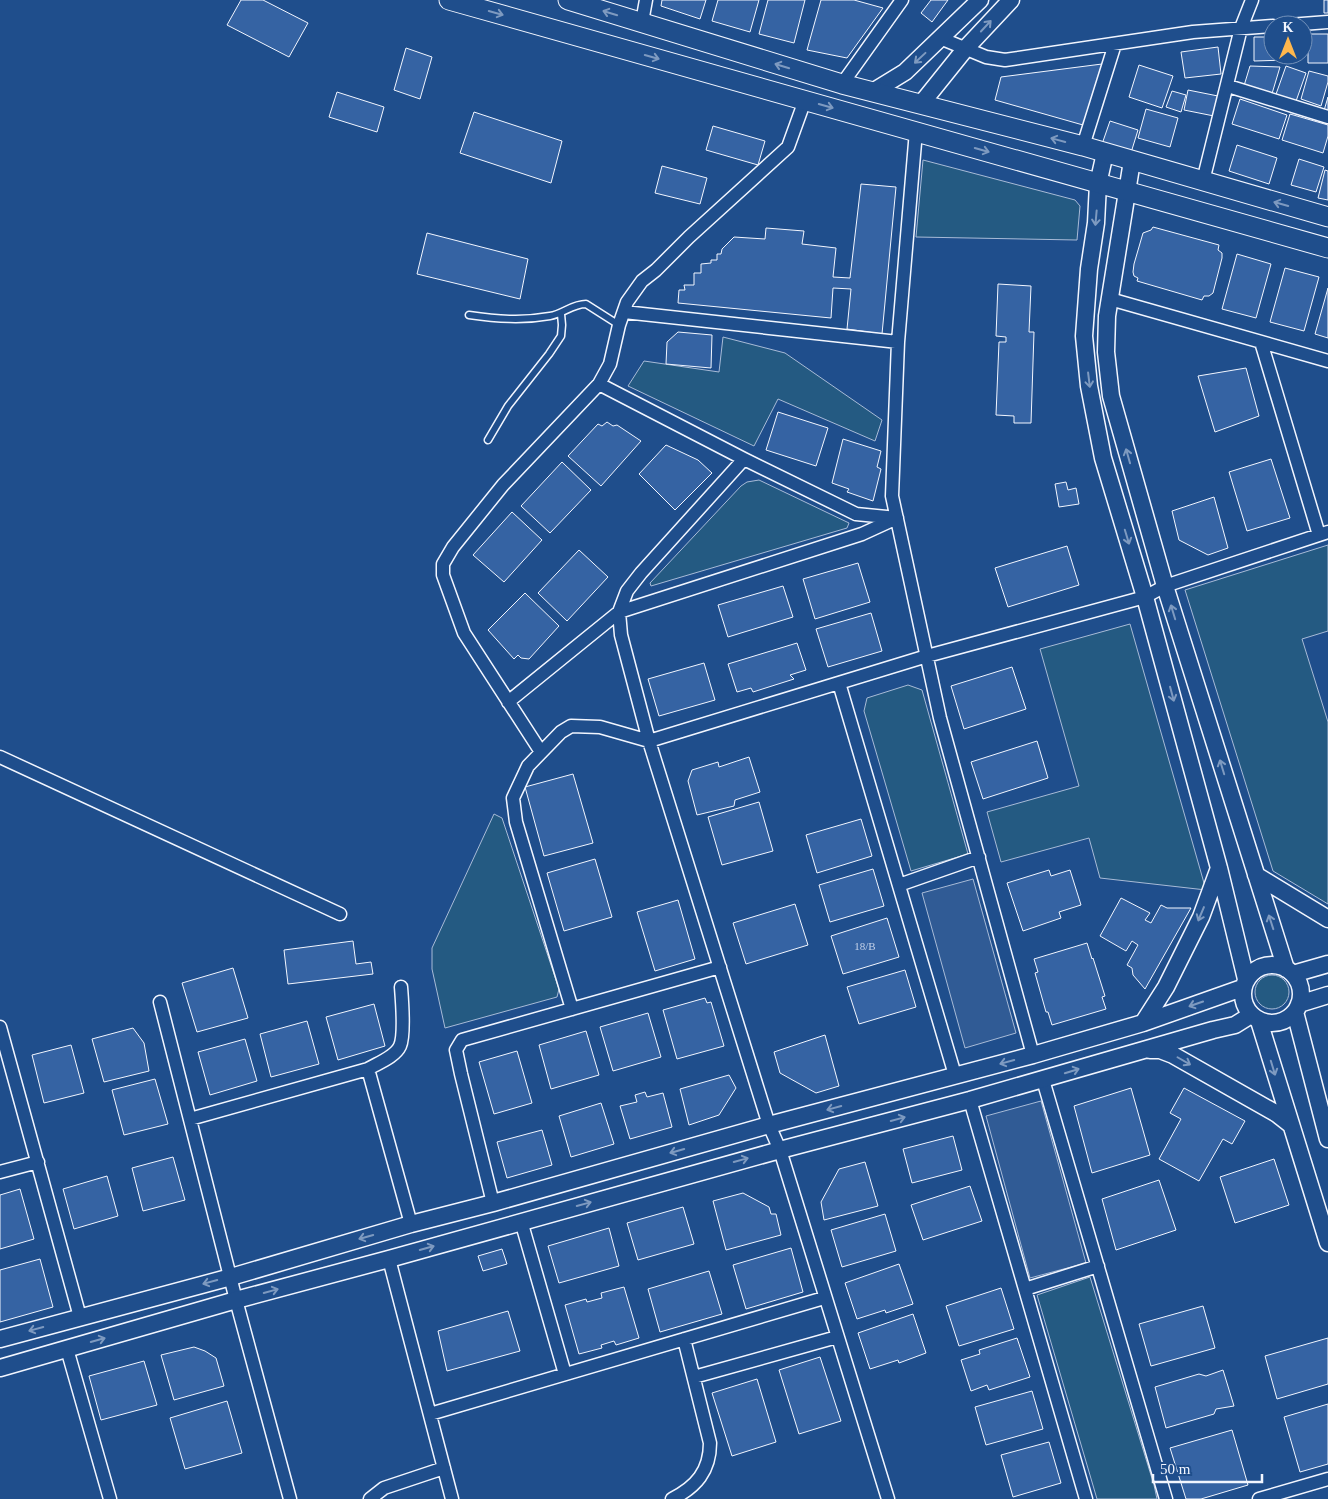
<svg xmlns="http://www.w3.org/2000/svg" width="1328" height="1499" font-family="'Times New Roman',serif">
	<rect width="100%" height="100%" fill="#1f4e8c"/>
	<path fill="#245a82" stroke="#a8bbd7" d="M 923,160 L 1075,200 L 1080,206 L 1077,240 L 916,237 Z
		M 723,337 L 785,353 L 882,420 L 875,441 L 778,399 L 754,446 L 628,386 L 644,361 L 719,372 Z
		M 759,480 L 849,523 L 847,528 L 651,586 L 650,583 L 741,486 L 747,482 Z
		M 1328,545 L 1328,631 L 1302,639 L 1328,722 L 1328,904 L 1273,871 L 1185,590 Z
		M 1130,624 L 1206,890 L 1100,878 L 1089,838 L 1001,862 L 987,812 L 1079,786 L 1040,649 Z
		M 908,685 L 922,690 L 968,854 L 911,871 L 864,711 L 867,698 Z
		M 494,814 L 502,818 L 559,989 L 557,997 L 445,1028 L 432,969 L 432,948 Z
		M1255 992a17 17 0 1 1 34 0a17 17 0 1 1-34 0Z
		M 1090,1277 L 1154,1485 L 1157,1499 L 1097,1499 L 1037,1295 Z"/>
	<path fill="#305b95" stroke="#a8bbd7" d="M 973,879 L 1016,1033 L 965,1048 L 922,893 Z
		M 1041,1101 L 1086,1263 L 1030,1278 L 986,1116 Z"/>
	<path fill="#3563a3" stroke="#f2f6ff" d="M 241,0 L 263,0 L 308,23 L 289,57 L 227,25 Z
		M 662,0 L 706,0 L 700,19 L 661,6 Z
		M 718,0 L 759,0 L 750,32 L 712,21 Z
		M 768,0 L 805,0 L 794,43 L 759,34 Z
		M 821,0 L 854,0 L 883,8 L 847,58 L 807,50 Z
		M 931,0 L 948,0 L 932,22 L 921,13 Z
		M 1324,0 L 1328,0 L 1328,13 L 1324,13 Z
		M 1308,34 L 1328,34 L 1328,63 L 1308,63 Z
		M 1254,37 L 1273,37 L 1273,55 L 1288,55 L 1288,60 L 1254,61 Z
		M 1218,47 L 1221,74 L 1185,78 L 1181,52 Z
		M 406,48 L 432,57 L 420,99 L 394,90 Z
		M 1102,64 L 1083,125 L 995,100 L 1001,77 Z
		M 1139,65 L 1173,76 L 1162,108 L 1129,97 Z
		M 1250,66 L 1280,67 L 1271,97 L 1243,89 Z
		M 1286,66 L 1306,73 L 1295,104 L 1275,97 Z
		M 1309,71 L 1328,76 L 1328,82 L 1321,106 L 1301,99 Z
		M 1188,90 L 1223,97 L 1219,117 L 1184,110 Z
		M 1172,91 L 1186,95 L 1181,112 L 1166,107 Z
		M 337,92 L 384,107 L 377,132 L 329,117 Z
		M 1328,97 L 1328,115 L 1323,114 Z
		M 1240,99 L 1287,115 L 1279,139 L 1232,124 Z
		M 1146,109 L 1178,118 L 1170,147 L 1138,138 Z
		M 474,112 L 562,141 L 551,183 L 460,153 Z
		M 1290,114 L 1328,125 L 1328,136 L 1323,153 L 1282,140 Z
		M 1110,121 L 1138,130 L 1130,156 L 1101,147 Z
		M 713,126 L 765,141 L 758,165 L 706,150 Z
		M 1237,145 L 1277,158 L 1269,184 L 1229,171 Z
		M 1299,159 L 1324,167 L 1316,192 L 1291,185 Z
		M 662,166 L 707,178 L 700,204 L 655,193 Z
		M 1325,170 L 1328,171 L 1328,200 L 1318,198 Z
		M 861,184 L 896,187 L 882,334 L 847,329 L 851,289 L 833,288 L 831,318 L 678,303 L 679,290 L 685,290 L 684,285 L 694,285 L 694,273 L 701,273 L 701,264 L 711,263 L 711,260 L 717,260 L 717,254 L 721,254 L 722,249 L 734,237 L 765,239 L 766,228 L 804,231 L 802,244 L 836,248 L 833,277 L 850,278 Z
		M 1153,227 L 1219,245 L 1218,250 L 1222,253 L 1222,258 L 1213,293 L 1209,296 L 1204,296 L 1202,300 L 1137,281 L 1138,278 L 1134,276 L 1133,272 L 1134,264 L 1143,233 L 1151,230 Z
		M 427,233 L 528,259 L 520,299 L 417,274 Z
		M 1237,254 L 1271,264 L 1256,318 L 1222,309 Z
		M 1285,268 L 1319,277 L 1304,331 L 1270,322 Z
		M 998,284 L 1031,286 L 1029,332 L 1034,332 L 1031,423 L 1014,423 L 1014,416 L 996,415 L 999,342 L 1006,342 L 1006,337 L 996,336 Z
		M 1328,288 L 1328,338 L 1315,334 Z
		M 678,332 L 712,335 L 711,368 L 666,364 L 667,342 Z
		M 1246,368 L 1259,416 L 1215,432 L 1198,376 Z
		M 778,412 L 828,428 L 816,466 L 766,450 Z
		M 607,422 L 613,426 L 617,425 L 641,441 L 601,486 L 568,456 L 598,424 L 602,426 Z
		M 843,439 L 881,451 L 877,467 L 881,469 L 873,501 L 847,492 L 849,489 L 832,483 Z
		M 666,445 L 698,460 L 712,473 L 675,510 L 639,474 Z
		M 1271,459 L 1290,518 L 1247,531 L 1229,472 Z
		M 562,462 L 591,490 L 550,533 L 521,506 Z
		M 1066,482 L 1068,490 L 1076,488 L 1079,504 L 1059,507 L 1055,484 Z
		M 1214,497 L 1228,548 L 1208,555 L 1179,540 L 1172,511 Z
		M 512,512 L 542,540 L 504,582 L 473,555 Z
		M 1067,546 L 1079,585 L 1008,607 L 995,568 Z
		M 579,550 L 608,577 L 567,621 L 538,593 Z
		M 858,563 L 870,602 L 815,619 L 803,579 Z
		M 783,586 L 793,617 L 728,637 L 718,605 Z
		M 525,593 L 559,626 L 529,659 L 521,658 L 518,655 L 514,659 L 488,630 Z
		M 871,613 L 882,651 L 828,667 L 816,629 Z
		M 797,643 L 806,670 L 790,675 L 794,679 L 753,692 L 751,688 L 737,692 L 728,664 Z
		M 704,663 L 715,700 L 659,716 L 648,679 Z
		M 1012,667 L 1026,709 L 964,729 L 951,686 Z
		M 1037,741 L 1048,778 L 983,799 L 971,762 Z
		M 749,757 L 760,792 L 735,800 L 734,806 L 697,815 L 688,781 L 692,770 L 718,762 L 719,767 Z
		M 573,774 L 593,843 L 544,856 L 525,787 Z
		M 759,802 L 773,851 L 722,865 L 708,817 Z
		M 861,819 L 872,856 L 817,873 L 806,835 Z
		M 595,859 L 612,917 L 564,931 L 547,873 Z
		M 873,869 L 884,906 L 830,922 L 819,885 Z
		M 1049,870 L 1051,876 L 1070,870 L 1081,905 L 1059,912 L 1061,918 L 1023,931 L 1007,883 Z
		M 1121,898 L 1150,913 L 1145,920 L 1151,923 L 1161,905 L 1167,908 L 1191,908 L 1145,989 L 1133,975 L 1132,968 L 1127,965 L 1138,945 L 1132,941 L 1126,951 L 1100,936 Z
		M 678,900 L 695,959 L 655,971 L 637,912 Z
		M 795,904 L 808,945 L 746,964 L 733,923 Z
		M 887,918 L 899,957 L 843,974 L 831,936 Z
		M 353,941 L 356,964 L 371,962 L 373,974 L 288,984 L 284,950 Z
		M 1087,943 L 1092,959 L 1093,958 L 1105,996 L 1102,997 L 1106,1009 L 1052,1025 L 1048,1012 L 1046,1012 L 1035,973 L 1038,972 L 1034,959 Z
		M 233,968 L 248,1018 L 197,1032 L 182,983 Z
		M 905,970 L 916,1007 L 859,1024 L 847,987 Z
		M 705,998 L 707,1003 L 711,1002 L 724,1046 L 677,1059 L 663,1010 Z
		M 374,1004 L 385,1046 L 338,1060 L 326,1017 Z
		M 648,1013 L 661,1057 L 613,1071 L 600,1027 Z
		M 307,1021 L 319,1064 L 271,1077 L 260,1034 Z
		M 133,1028 L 144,1043 L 149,1071 L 104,1082 L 92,1039 Z
		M 586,1031 L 599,1075 L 551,1089 L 539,1045 Z
		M 825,1035 L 839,1086 L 816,1093 L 780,1073 L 774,1052 Z
		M 245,1039 L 257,1081 L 210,1095 L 198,1052 Z
		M 71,1045 L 84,1093 L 44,1103 L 32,1055 Z
		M 517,1051 L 532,1103 L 494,1114 L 479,1062 Z
		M 729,1075 L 736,1088 L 719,1115 L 689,1125 L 680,1089 Z
		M 155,1079 L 168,1124 L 124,1135 L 112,1090 Z
		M 1131,1088 L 1150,1155 L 1092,1173 L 1074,1106 Z
		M 1184,1088 L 1245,1121 L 1232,1144 L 1223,1139 L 1199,1181 L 1159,1159 L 1181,1119 L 1170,1113 Z
		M 645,1092 L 647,1097 L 663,1093 L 672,1127 L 630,1139 L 620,1106 L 637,1102 L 635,1095 Z
		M 601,1103 L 614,1144 L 571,1157 L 559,1116 Z
		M 542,1130 L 552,1165 L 507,1178 L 497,1142 Z
		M 953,1136 L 962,1170 L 912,1183 L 903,1149 Z
		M 173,1157 L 185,1200 L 143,1211 L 132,1168 Z
		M 1274,1159 L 1289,1205 L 1235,1223 L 1220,1177 Z
		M 865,1162 L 878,1206 L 824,1220 L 821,1202 L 839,1169 Z
		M 107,1176 L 118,1216 L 74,1229 L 63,1189 Z
		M 1159,1180 L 1176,1230 L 1116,1250 L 1102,1199 Z
		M 970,1186 L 982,1221 L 923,1240 L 911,1205 Z
		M 20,1189 L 34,1239 L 0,1249 L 0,1195 Z
		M 743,1193 L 769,1207 L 771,1214 L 776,1214 L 781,1235 L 726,1250 L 713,1201 Z
		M 683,1207 L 694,1244 L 638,1260 L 627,1223 Z
		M 885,1214 L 896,1251 L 842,1267 L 831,1230 Z
		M 609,1228 L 619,1266 L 559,1283 L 548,1246 Z
		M 791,1248 L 803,1292 L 746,1309 L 733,1265 Z
		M 502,1249 L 507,1264 L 483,1271 L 478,1256 Z
		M 40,1259 L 53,1307 L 0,1322 L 0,1270 Z
		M 899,1264 L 913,1304 L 886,1313 L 885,1310 L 857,1319 L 845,1283 Z
		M 709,1271 L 722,1314 L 660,1332 L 648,1289 Z
		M 624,1287 L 639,1338 L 616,1345 L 614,1341 L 601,1345 L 602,1348 L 579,1354 L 565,1305 L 586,1299 L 587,1302 L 602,1298 L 601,1293 Z
		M 1001,1288 L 1014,1329 L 959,1346 L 946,1306 Z
		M 1203,1306 L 1215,1348 L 1151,1366 L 1139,1324 Z
		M 508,1311 L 520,1351 L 447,1371 L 438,1331 Z
		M 913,1314 L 926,1353 L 899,1363 L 898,1360 L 870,1369 L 858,1333 Z
		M 1017,1338 L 1030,1377 L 989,1390 L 987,1385 L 971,1391 L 961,1360 L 980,1354 L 979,1350 Z
		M 1328,1338 L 1328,1384 L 1277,1399 L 1265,1356 Z
		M 194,1347 L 205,1351 L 216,1358 L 224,1386 L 174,1400 L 161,1355 Z
		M 820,1357 L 841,1421 L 799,1434 L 779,1370 Z
		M 144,1361 L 157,1405 L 101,1420 L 89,1376 Z
		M 1223,1370 L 1234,1406 L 1216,1409 L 1214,1414 L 1166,1428 L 1155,1387 L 1199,1374 L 1206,1376 Z
		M 757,1379 L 776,1442 L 732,1456 L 712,1393 Z
		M 1032,1391 L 1043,1429 L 986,1445 L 975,1407 Z
		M 227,1401 L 242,1453 L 185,1469 L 170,1418 Z
		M 1328,1404 L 1328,1464 L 1300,1472 L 1284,1417 Z
		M 1232,1430 L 1248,1485 L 1201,1499 L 1186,1499 L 1170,1448 Z
		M 1049,1442 L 1061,1483 L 1013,1497 L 1001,1455 Z"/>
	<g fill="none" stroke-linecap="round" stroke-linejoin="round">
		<g stroke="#f2f6ff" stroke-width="9">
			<path id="service" d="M 469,315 C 497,319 522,321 550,316 C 563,314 572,304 586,304 L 619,325
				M 488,440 L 508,406 L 549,354 L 561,336 L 562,325 L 561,314"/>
		</g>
		<g stroke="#f2f6ff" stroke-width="15">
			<path id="minor" d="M 642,22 L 646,0
				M 1289,25 L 1328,22
				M 940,38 L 986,57 L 1005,60 L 1193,32 L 1273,26
				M 842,84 L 902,0
				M 1228,86 L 1328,117
				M 916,131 L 898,342 L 892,496 L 940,718 L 1033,1055
				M 1083,146 L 1115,44
				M 1203,181 L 1241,28 L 1252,0
				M 1110,299 L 1328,361
				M 624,312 L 898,342
				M 1261,342 L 1319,535
				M 599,384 L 744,459 L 856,514 L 897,518
				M 744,459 L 641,573 L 627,591 L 619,612 L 621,635 L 649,741 L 769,1125 L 780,1150 L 888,1499
				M 839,683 L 955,1075
				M 508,702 L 619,612 L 862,534 L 897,518
				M 541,752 L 464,633 L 443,575 L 443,564 L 453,547 L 503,485 L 599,384 L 610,364 L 619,325 L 627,302 L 642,281 L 656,270 L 689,237 L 788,147 L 805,100
				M 0,757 L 340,914
				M 899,885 L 979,857
				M 160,1002 L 236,1300 L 290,1499
				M 572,1009 L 516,822 L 513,798 L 528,766 L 561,732 L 571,726 L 600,727 L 649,741 L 927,656 L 1145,597 L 1165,586 L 1328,532
				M 0,1027 L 80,1317
				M 368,1069 L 411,1224
				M 1043,1080 L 1166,1499
				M 970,1100 L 1086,1499
				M 190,1119 L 368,1069 C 378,1063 395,1057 400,1046 C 405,1035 402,1000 401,987
				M 0,1172 L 38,1162
				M 493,1203 L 461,1074 L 456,1050 L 462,1040 L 720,967
				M 521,1221 L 565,1374
				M 389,1259 L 452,1499
				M 1025,1289 L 1098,1266
				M 67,1349 L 110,1499
				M 694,1377 L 837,1337
				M 430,1414 L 824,1298
				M 370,1499 L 384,1488 L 444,1468
				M 672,1499 C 696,1487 710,1471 710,1443 L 684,1339
				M 1259,1499 L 1328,1479"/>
		</g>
		<g stroke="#f2f6ff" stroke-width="19">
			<path id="tertiary" d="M 874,91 L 905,72 L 980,0
				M 921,104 L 966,48 L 1011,0
				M 1105,153 L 1098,184 L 1096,223 L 1089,269 L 1084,336 L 1089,386 L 1103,458 L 1145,597 L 1219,868 L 1246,979
				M 1132,161 L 1107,316 L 1106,352 L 1111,396 L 1165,586 L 1286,969
				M 1256,875 L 1328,919
				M1243 994a29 29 0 1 1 58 0a29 29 0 1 1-58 0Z
				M 1293,974 L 1328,964
				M 1299,1004 L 1328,995
				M 1295,1012 L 1328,1139
				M 1259,1021 L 1328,1243
				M 1143,1023 L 1166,987 L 1201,917 L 1219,868
				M 1150,1050 L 1160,1050 L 1173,1055 L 1277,1114 L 1291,1125
				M 0,1339 L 231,1277 L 411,1224 L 493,1203 L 769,1125 L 1033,1055 L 1143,1023 L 1242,988
				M 0,1368 L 236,1300 L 389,1259 L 780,1150 L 970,1100 L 1213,1030 L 1235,1025 L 1251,1015"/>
		</g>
		<g stroke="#f2f6ff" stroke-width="21">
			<path id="secondary" d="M 449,0 L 1328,248
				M 568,0 L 842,84 L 1083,146 L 1328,217"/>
		</g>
		<use href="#service" stroke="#1f4e8c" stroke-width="6"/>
		<use href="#minor" stroke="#1f4e8c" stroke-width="12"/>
		<use href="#tertiary" stroke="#1f4e8c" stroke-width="16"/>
		<use href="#secondary" stroke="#1f4e8c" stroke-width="19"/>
	</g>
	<defs><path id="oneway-shaft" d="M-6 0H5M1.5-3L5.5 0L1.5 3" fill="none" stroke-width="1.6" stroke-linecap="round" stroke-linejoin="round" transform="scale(1.25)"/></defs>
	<g stroke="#7e9ac0">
		<use href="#oneway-shaft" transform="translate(496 13) rotate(16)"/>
		<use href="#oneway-shaft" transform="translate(610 13) rotate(-163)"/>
		<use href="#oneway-shaft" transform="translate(986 26) rotate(-47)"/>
		<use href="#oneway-shaft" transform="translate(652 57) rotate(16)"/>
		<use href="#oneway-shaft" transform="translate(920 58) rotate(137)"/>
		<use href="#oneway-shaft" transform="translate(782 66) rotate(-163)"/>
		<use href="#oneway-shaft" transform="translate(826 106) rotate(16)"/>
		<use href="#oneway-shaft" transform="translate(1058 140) rotate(-165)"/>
		<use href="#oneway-shaft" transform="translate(982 150) rotate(16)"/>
		<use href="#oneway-shaft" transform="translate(1281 204) rotate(-164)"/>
		<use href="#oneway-shaft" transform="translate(1096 218) rotate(95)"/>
		<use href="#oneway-shaft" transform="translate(1089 380) rotate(83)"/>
		<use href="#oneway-shaft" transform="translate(1128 456) rotate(-106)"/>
		<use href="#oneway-shaft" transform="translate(1127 537) rotate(73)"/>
		<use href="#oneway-shaft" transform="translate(1173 612) rotate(-107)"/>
		<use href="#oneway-shaft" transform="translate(1172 694) rotate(75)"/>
		<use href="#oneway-shaft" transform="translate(1222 767) rotate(-107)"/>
		<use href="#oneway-shaft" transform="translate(1201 914) rotate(113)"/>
		<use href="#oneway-shaft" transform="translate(1271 922) rotate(-108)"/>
		<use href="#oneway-shaft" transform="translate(1196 1004) rotate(161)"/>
		<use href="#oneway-shaft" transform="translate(1184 1061) rotate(30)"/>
		<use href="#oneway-shaft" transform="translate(1007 1062) rotate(165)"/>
		<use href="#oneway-shaft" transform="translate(1273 1068) rotate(73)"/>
		<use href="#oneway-shaft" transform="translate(1072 1071) rotate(-17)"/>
		<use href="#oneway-shaft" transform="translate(834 1108) rotate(165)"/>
		<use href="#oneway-shaft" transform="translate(898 1119) rotate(-15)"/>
		<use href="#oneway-shaft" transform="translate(677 1151) rotate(164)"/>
		<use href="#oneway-shaft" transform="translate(741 1160) rotate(-15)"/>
		<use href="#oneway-shaft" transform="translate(584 1204) rotate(-15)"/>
		<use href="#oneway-shaft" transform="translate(366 1237) rotate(164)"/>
		<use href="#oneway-shaft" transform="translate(427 1248) rotate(-16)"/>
		<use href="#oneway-shaft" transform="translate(210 1282) rotate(165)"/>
		<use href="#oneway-shaft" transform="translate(271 1291) rotate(-15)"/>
		<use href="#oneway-shaft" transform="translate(36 1329) rotate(165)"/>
		<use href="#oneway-shaft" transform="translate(98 1340) rotate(-16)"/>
	</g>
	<g text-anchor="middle" stroke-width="4" stroke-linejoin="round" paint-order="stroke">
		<g font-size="11" fill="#c3d1e8">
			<text x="865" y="950">18/B</text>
		</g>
	</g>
	<g transform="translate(1288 40)"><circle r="24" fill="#1f4e8c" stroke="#7391ba"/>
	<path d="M0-4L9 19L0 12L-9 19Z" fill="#ffb74d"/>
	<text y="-8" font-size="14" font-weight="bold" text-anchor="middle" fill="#f2f6ff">K</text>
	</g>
	<path d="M1153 1474v8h109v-8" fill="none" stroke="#f2f6ff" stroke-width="2.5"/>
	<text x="1160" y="1474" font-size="15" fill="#f2f6ff" stroke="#1f4e8c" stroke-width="4" paint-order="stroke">50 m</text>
</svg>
